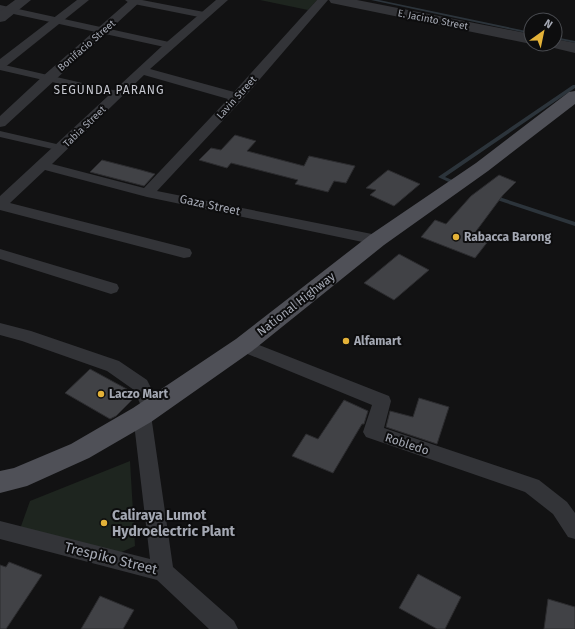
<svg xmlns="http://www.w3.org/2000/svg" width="575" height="629" font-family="'Fira Sans',sans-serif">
	<rect width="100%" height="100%" fill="#121213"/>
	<path fill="#1e251f" d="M 260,0 L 317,0 L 308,10 Z
		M 130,461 L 135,546 L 113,556 L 20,529 L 30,501 Z"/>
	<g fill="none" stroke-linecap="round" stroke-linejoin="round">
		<path fill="#2c343b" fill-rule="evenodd" d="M 371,0 L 379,0 L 531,32 L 531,34 Z
			M 555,37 L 575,41 L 575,43 L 555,39 Z
			M 573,85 L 575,85 L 575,88 L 445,177 L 457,182 L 457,184 L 453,184 L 438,177 Z
			M 493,195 L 575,222 L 575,226 L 491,198 L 490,197 Z"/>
	</g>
	<path fill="#414246" stroke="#2c2c2f" d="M 235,135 L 256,141 L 247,151 L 304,166 L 309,156 L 355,166 L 346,183 L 334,181 L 328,192 L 295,184 L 298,180 L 231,163 L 227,168 L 199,160 L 211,148 L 221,150 Z
		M 102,160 L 141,170 L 155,174 L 144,186 L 90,172 Z
		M 388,170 L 420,184 L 394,206 L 370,195 L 376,190 L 366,188 Z
		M 499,175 L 516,182 L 503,195 L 474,234 L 489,240 L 475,258 L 421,237 L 435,220 L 446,224 L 471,196 Z
		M 399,254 L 429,270 L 394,300 L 364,283 Z
		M 90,369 L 134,393 L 135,397 L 116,416 L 110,419 L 65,393 Z
		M 419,398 L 449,407 L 437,444 L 386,427 L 390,411 L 413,417 Z
		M 344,400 L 368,411 L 364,424 L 362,424 L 333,473 L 292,456 L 306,434 L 318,439 Z
		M 9,562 L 42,575 L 6,629 L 0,629 L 0,565 L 6,567 Z
		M 418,574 L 461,597 L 445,629 L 437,629 L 399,608 Z
		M 100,596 L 134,610 L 123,629 L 81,629 Z
		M 548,599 L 575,607 L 575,629 L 544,629 Z"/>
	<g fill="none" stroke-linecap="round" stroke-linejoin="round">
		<path fill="#333438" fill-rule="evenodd" d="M 125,0 L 142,0 L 204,12 L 208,15 L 204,18 L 129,3 Z
			M 0,5 L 169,42 L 174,45 L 169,48 L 0,11 Z
			M 0,64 L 117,91 L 122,94 L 117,97 L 0,70 Z
			M 0,131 L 65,146 L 66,148 L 61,151 L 0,137 Z"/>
		<path fill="#333438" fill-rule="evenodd" d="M 77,0 L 89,0 L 4,68 L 0,69 L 0,59 Z
			M 130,0 L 142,0 L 5,126 L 0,127 L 0,116 L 43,76 Z
			M 216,0 L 228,0 L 150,69 L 234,92 L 317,0 L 328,0 L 242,100 L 157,191 L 377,235 L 383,236 L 385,240 L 383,244 L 377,245 L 147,197 L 45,170 L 10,203 L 190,249 L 192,253 L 190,257 L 184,258 L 0,210 L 0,196 L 161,47 ZM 144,75 L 228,99 L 144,188 L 52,164 Z
			M 0,249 L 117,284 L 119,288 L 117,292 L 111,294 L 0,259 Z
			M 0,323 L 31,331 L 119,361 L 147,380 L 161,408 L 159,413 L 151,415 L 173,567 L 234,621 L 238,629 L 209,629 L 157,580 L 0,539 L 0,521 L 150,559 L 133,415 L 135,410 L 142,408 L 134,390 L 107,371 L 22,341 L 0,335 Z
			M 244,339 L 389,396 L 391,401 L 384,428 L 539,480 L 567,502 L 575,513 L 575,539 L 568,537 L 553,514 L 525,492 L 366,437 L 363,432 L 372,405 L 238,350 L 235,345 L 238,340 Z"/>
		<path fill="#333438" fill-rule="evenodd" d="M 15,0 L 31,0 L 5,21 L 0,22 L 0,11 Z
			M 329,0 L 357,0 L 531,34 L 531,44 L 336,4 L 331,3 Z
			M 555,39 L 575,43 L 575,53 L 550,47 L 547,44 L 555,44 Z"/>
		<path fill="#4f5057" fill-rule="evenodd" d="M 575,91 L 575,104 L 488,171 L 384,245 L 252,351 L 151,422 L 89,458 L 27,486 L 0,493 L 0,471 L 14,468 L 71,444 L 133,408 L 236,339 L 370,235 L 476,163 L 569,92 Z"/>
	</g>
	<g fill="#e4b238" stroke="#0d0d0e" stroke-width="1.5">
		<circle cx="456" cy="237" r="4"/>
		<circle cx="346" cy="341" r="4"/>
		<circle cx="101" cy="394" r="4"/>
		<circle cx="104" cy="523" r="4"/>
	</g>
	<g text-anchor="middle" stroke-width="4" stroke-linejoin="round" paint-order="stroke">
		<g font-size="10" fill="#a4a8b3" stroke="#0d0d0e">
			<text transform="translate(433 19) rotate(11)" y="4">E. Jacinto Street</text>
			<text transform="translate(86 45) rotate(-41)" y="4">Bonifacio Street</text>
			<text transform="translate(236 97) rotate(-48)" y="4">Lavin Street</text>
			<text transform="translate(84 126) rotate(-44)" y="4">Tabia Street</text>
		</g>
		<g font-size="12" letter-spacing="1" fill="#c5c7cf" stroke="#0d0d0e">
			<text x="109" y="94">SEGUNDA PARANG</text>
		</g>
		<g font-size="12" fill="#a4a8b3" stroke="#0d0d0e">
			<text transform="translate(210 205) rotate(12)" y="4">Gaza Street</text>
			<text transform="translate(296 304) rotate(-38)" y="4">National Highway</text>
			<text transform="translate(407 444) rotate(18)" y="4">Robledo</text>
		</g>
		<g font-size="12" font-weight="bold" fill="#a4a8b3" stroke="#0d0d0e" text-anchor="start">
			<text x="464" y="241">Rabacca Barong</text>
			<text x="354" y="345">Alfamart</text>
			<text x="109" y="398">Laczo Mart</text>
		</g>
		<g font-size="14" font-weight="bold" fill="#a4a8b3" stroke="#0d0d0e" text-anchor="start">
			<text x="112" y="520">Caliraya Lumot<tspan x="112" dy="16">Hydroelectric Plant</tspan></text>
		</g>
		<g font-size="14" fill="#a4a8b3" stroke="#0d0d0e">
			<text transform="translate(111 558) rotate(14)" y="5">Trespiko Street</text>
		</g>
	</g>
	<g transform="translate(543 32) rotate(33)"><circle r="19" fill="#0d0d0e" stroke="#494b50"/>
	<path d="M0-3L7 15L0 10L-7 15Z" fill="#e4b238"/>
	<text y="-6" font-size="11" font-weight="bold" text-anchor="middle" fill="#a4a8b3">N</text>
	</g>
</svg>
